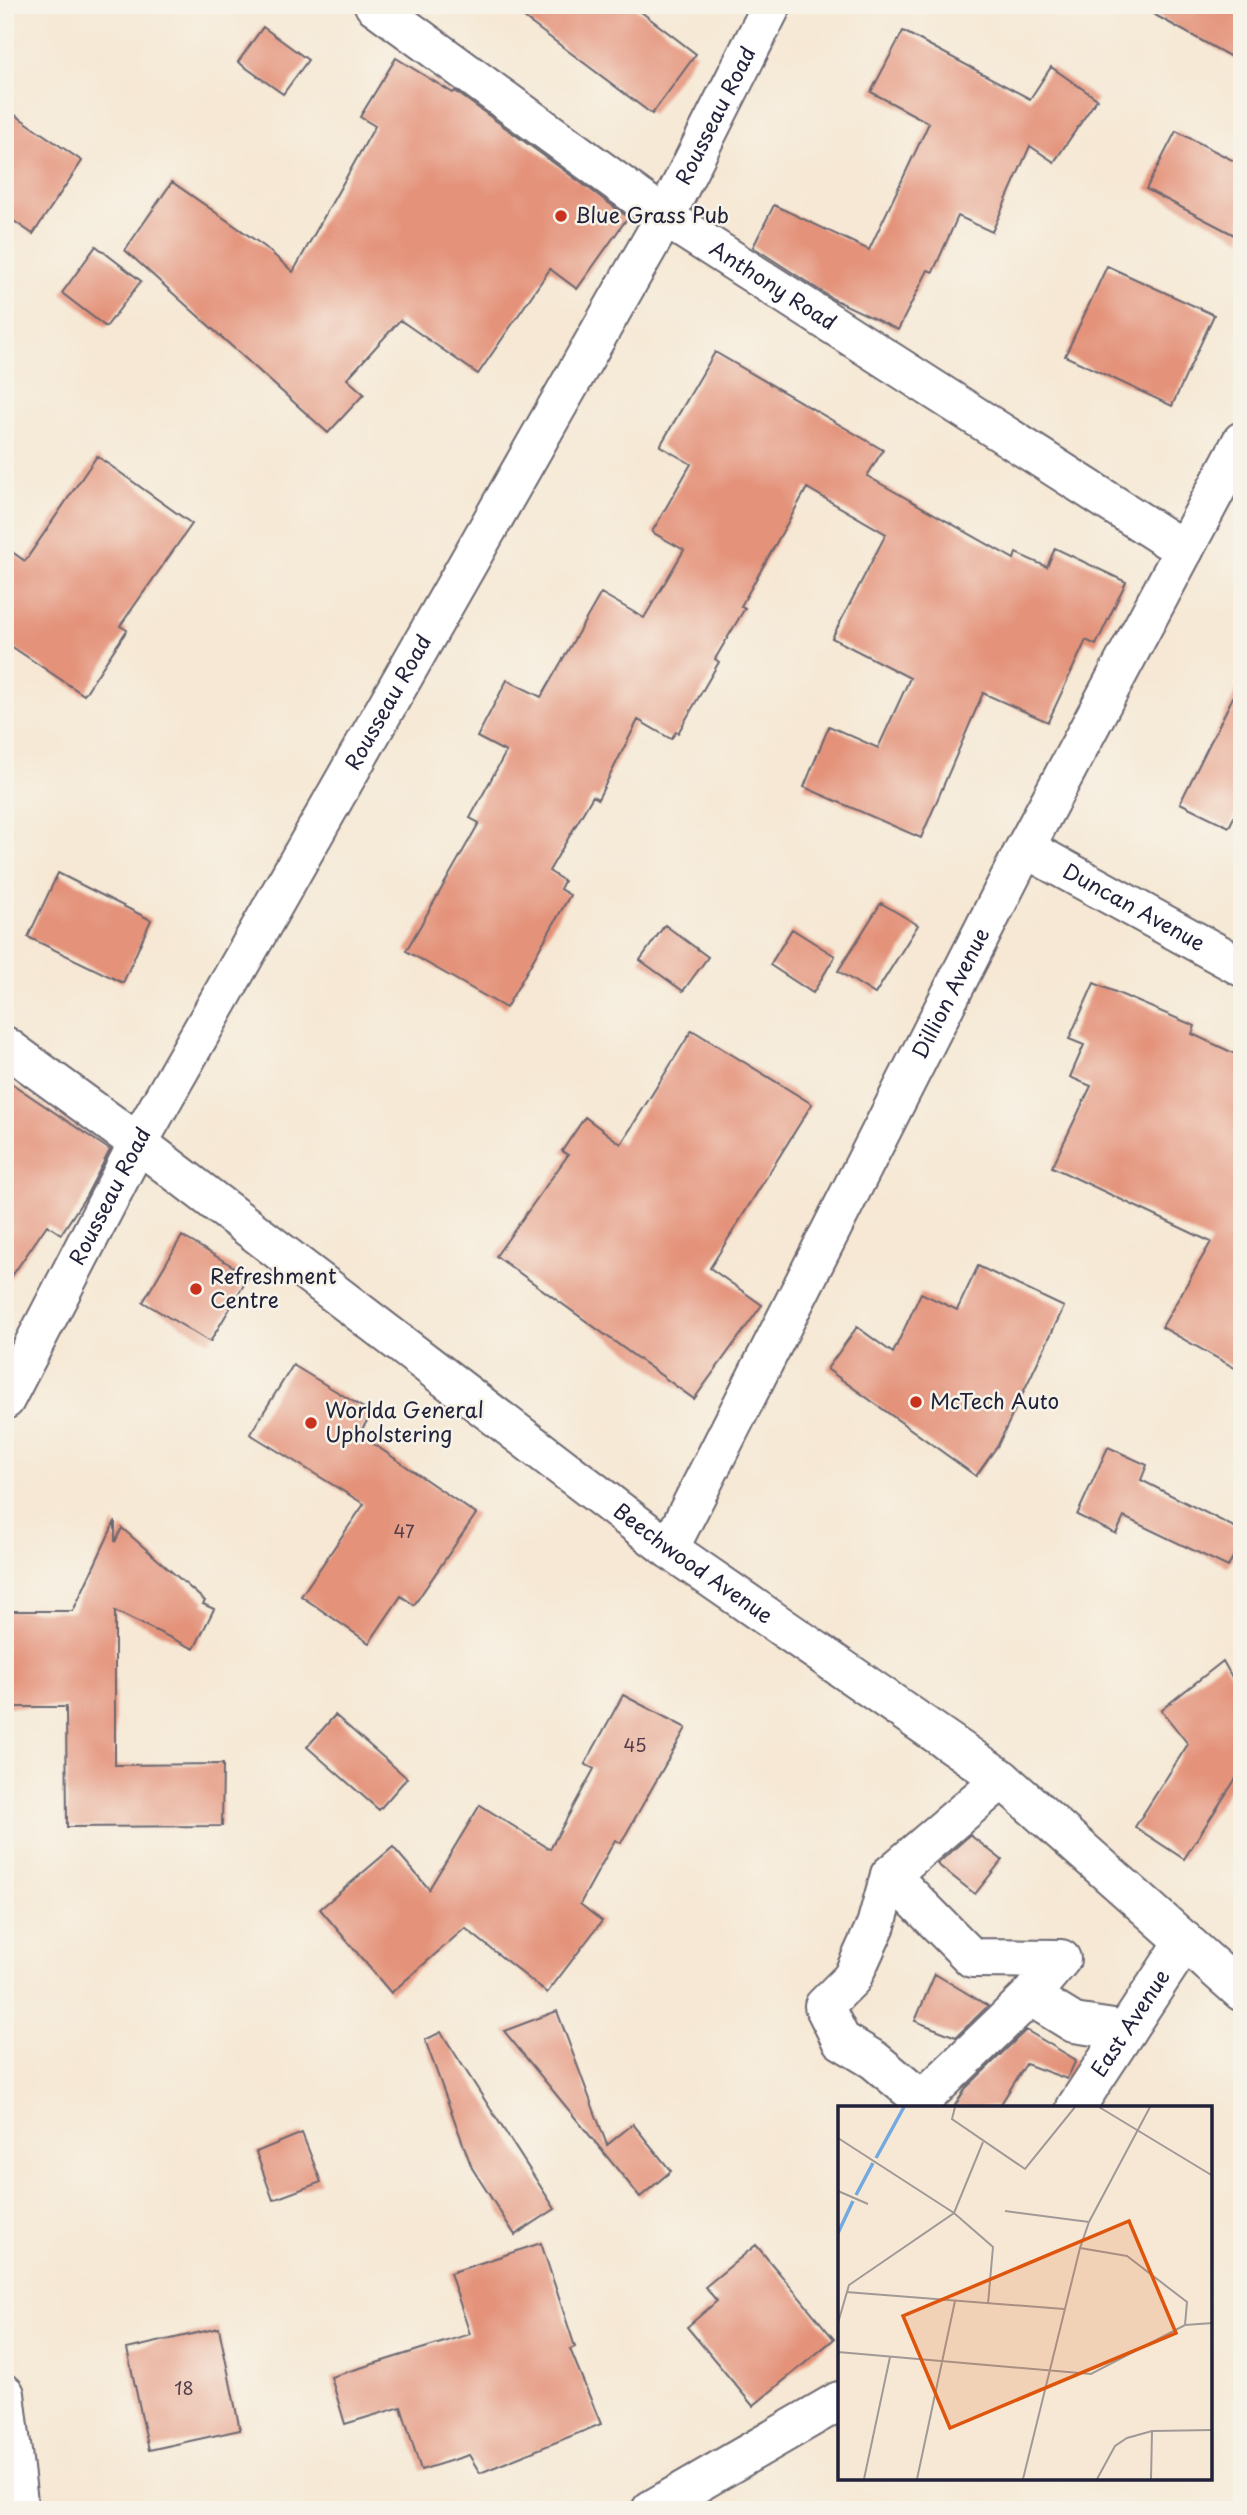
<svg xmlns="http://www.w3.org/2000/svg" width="1247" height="2515" font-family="'Playpen Sans',sans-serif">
	<rect width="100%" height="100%" fill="#f7f3e8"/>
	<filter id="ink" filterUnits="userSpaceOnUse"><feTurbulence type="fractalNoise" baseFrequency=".0143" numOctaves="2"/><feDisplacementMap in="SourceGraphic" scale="14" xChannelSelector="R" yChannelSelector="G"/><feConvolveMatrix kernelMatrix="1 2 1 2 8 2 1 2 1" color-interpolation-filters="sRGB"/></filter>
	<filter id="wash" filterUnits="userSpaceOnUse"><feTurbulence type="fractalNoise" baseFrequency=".00686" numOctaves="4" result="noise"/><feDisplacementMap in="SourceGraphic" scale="28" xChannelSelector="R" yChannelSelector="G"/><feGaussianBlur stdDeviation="1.57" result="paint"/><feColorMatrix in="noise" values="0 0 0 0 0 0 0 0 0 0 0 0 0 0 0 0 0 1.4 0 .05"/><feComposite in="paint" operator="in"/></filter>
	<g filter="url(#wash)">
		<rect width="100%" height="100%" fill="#f6e8d4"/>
		<g id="blocks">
			<path fill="#e4937a" d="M 507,5 L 632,5 L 696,54 L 652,114 Z
				M 1137,5 L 1242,5 L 1242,63 Z
				M 263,27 L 308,60 L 283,94 L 238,62 Z
				M 903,31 L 1030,99 L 1051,67 L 1097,99 L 1054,162 L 1030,146 L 992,232 L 958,216 L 933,272 L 928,270 L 898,330 L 833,299 L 753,247 L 774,205 L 869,250 L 929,123 L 871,92 Z
				M 396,58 L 453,93 L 455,91 L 628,217 L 577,289 L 550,269 L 478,374 L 400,320 L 347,379 L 364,394 L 328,433 L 125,250 L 172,182 L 265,247 L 293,272 L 375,126 L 360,117 Z
				M 5,108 L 82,161 L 33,234 L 5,215 Z
				M 1176,131 L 1242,165 L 1242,239 L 1146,189 Z
				M 96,246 L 141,281 L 106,327 L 62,293 Z
				M 1107,266 L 1214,315 L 1172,406 L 1065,356 Z
				M 715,352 L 883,450 L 867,476 L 1014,559 L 1016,553 L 1047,567 L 1055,548 L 1126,582 L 1096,645 L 1086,640 L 1048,722 L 983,693 L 921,838 L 804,787 L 829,726 L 878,748 L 910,678 L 832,638 L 886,534 L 807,488 L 741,606 L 745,608 L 715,659 L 719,662 L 678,733 L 676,732 L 671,739 L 638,720 L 598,799 L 593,796 L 549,871 L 564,881 L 560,889 L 570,895 L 506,1008 L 406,951 L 479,823 L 470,818 L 506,752 L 477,737 L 507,680 L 541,697 L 601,593 L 644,618 L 684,550 L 652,532 L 691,464 L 660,446 Z
				M 97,456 L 192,524 L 120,626 L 127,630 L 84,695 L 5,642 L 5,547 L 25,561 Z
				M 1242,679 L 1242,801 L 1229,827 L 1180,803 Z
				M 58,873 L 151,920 L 123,983 L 28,937 Z
				M 881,903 L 918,925 L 875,994 L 838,971 Z
				M 665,925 L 708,957 L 683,991 L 640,960 Z
				M 792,929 L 835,956 L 813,993 L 770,965 Z
				M 1094,983 L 1195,1026 L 1192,1034 L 1242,1057 L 1242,1372 L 1162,1327 L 1211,1242 L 1052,1167 L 1091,1086 L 1070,1077 L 1084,1045 L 1069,1039 Z
				M 692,1030 L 812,1104 L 710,1268 L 762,1305 L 694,1399 L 496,1256 L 568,1155 L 562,1151 L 585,1117 L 621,1144 Z
				M 5,1079 L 110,1150 L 86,1196 L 61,1234 L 47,1225 L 5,1286 Z
				M 182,1236 L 249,1276 L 210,1342 L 143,1302 Z
				M 978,1266 L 1064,1307 L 998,1445 L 976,1476 L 827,1369 L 857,1327 L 893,1353 L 921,1293 L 957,1310 Z
				M 293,1365 L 372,1413 L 359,1434 L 476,1514 L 414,1605 L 401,1596 L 369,1643 L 301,1596 L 364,1504 L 250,1434 Z
				M 1108,1447 L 1147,1465 L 1141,1480 L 1242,1531 L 1242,1539 L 1228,1567 L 1124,1517 L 1116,1534 L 1077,1515 Z
				M 115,1521 L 115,1542 L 122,1528 L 205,1601 L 203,1604 L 214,1609 L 194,1649 L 115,1611 L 115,1765 L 223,1764 L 222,1826 L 67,1827 L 66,1707 L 5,1707 L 5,1611 L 73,1611 Z
				M 1223,1661 L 1242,1695 L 1242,1769 L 1184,1859 L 1135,1827 L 1188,1744 L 1161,1710 Z
				M 623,1695 L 686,1728 L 621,1843 L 615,1840 L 580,1904 L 602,1921 L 547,1993 L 465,1928 L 391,1993 L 320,1909 L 393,1847 L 429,1889 L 480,1805 L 550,1849 L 594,1769 L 585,1764 Z
				M 335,1715 L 407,1778 L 379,1810 L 307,1747 Z
				M 970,1835 L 1002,1860 L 975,1894 L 937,1864 Z
				M 935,1974 L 988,2006 L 956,2037 L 915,2021 Z
				M 557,2011 L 607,2145 L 633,2124 L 671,2171 L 640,2197 L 504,2031 Z
				M 1026,2030 L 1076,2060 L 1067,2079 L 1026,2064 L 999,2107 L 954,2107 L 966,2088 Z
				M 441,2032 L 555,2209 L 515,2235 L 472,2168 L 425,2040 Z
				M 302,2133 L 321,2182 L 273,2200 L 256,2152 Z
				M 541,2243 L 575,2347 L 570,2349 L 601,2424 L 480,2473 L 469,2455 L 421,2470 L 401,2407 L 345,2424 L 331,2377 L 470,2334 L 450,2273 Z
				M 756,2245 L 834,2339 L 753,2406 L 687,2327 L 717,2301 L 705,2287 Z
				M 219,2328 L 240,2430 L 149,2450 L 127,2349 Z"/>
		</g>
	</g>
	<g filter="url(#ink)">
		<use href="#blocks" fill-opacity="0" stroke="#6c6771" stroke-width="2"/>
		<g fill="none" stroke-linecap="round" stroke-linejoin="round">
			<g stroke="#6c6771" stroke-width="42">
				<g id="minor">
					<path id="s1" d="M 374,5 L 665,217 L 1184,550"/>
					<path id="s2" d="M 1025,848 L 1242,967"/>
					<path id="s3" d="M 5,1046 L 138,1143 L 669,1549 L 1002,1779 L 1242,1992"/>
					<path id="s4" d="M 5,1400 L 138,1143 L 665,217 L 772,5"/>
					<path id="s5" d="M 669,1549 L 1025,848 L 1242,441"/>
					<path d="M 1002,1779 L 890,1875 L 876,1925 L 852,1978 L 824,2006 L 841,2040 L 874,2060 L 922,2100 L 1030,1996 L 1074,2023 L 1126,2031"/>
					<path d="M 890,1875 L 972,1958 L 1061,1959 L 1030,1996"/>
					<path id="s6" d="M 1076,2107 L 1185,1941"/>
					<path d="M 5,2394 L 19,2510"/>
					<path d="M 651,2510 L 839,2401"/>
				</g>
			</g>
			<use href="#minor" stroke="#fff" stroke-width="38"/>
		</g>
	</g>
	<g fill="#c8321e" stroke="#f7f3e8" stroke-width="2.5">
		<circle cx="561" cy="216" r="7"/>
		<circle cx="196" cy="1289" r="7"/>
		<circle cx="916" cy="1402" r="7"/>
		<circle cx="311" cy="1423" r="7"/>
	</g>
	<g text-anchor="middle" stroke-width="5" stroke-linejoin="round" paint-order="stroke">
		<g font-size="18" fill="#523e4b">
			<text x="404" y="1538">47</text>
			<text x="635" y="1752">45</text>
			<text x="184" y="2395">18</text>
		</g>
		<g font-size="21" fill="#22223b" stroke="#f7f3e8">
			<text dy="7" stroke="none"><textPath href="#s4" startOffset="1468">Rousseau Road</textPath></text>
			<text dy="7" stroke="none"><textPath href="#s1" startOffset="488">Anthony Road</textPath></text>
			<text dy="7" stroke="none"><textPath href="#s4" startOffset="796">Rousseau Road</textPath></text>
			<text dy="7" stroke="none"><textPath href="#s2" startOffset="124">Duncan Avenue</textPath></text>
			<text dy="7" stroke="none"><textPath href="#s5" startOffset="623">Dillion Avenue</textPath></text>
			<text dy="7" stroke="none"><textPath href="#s4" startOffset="229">Rousseau Road</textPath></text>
			<text dy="7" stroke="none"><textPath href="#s3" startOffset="861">Beechwood Avenue</textPath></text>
			<text dy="7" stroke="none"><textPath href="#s6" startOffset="100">East Avenue</textPath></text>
		</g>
		<g font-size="21" fill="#22223b" stroke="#f7f3e8" text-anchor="start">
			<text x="575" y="223">Blue Grass Pub</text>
			<text x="210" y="1284">Refreshment<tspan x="210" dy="24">Centre</tspan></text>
			<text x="930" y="1409">McTech Auto</text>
			<text x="325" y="1418">Worlda General<tspan x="325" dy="24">Upholstering</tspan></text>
		</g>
	</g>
	<g transform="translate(838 2106)">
		<rect width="374" height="374" fill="#f6e8d4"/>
		<path fill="none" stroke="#73a9e1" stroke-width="3.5" d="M 38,52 L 66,1M 18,89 L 35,57M 0,127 L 15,95"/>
		<path fill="none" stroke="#a19997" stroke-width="2" d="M 117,1 L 114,13 L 187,63 L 237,1M 261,1 L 375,70M 0,32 L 116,107 L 155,141 L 150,198M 0,85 L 30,98M 167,105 L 251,116M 242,142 L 289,150 L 349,196 L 347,219M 8,186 L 226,203M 0,217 L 11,179 L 116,107 L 145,36M 0,246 L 253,268 L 347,219 L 375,217M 26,373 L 52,251M 79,373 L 117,195M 185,373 L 242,142 L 251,116 L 312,1M 259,373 L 277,340 L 289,332 L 314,325 L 375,324M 313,373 L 314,325"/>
		<path fill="#de560e" fill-opacity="0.15" stroke="#de560e" stroke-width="3.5" d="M 291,115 L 338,227 L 112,322 L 65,210 Z"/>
		<rect width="374" height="374" fill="none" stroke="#22223b" stroke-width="3.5"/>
	</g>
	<rect width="1247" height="2515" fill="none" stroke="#f7f3e8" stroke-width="28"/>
</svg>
